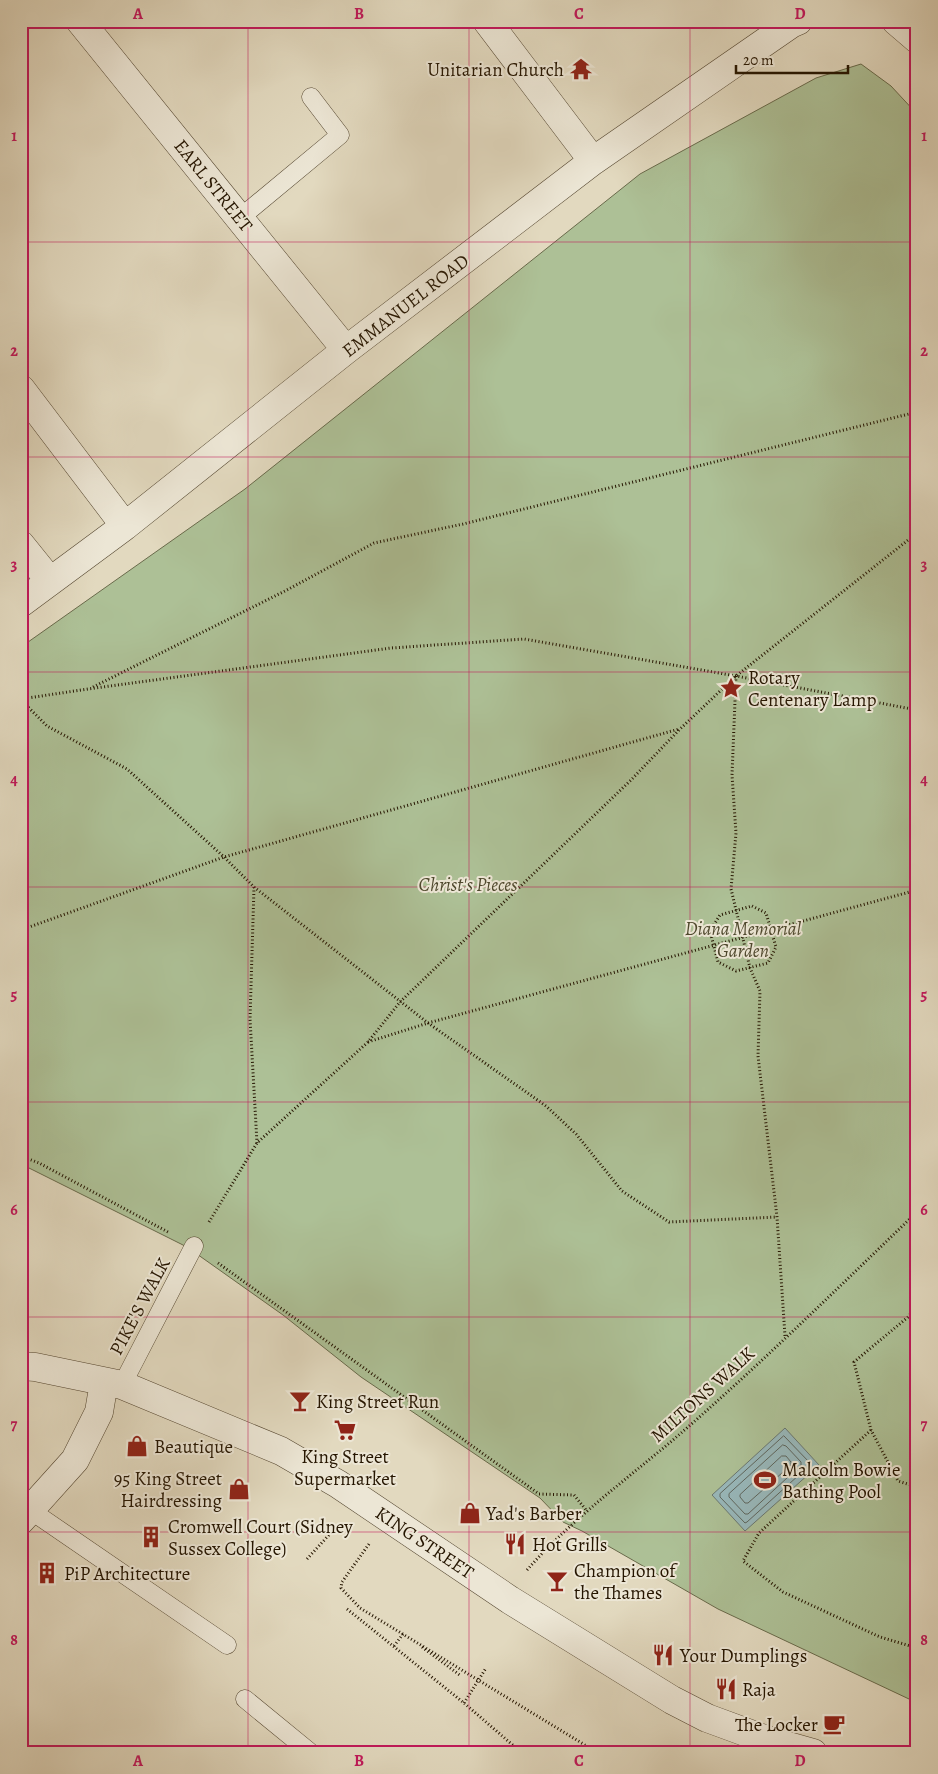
<svg xmlns="http://www.w3.org/2000/svg" width="938" height="1774" font-family="Alegreya,serif">
	<rect width="100%" height="100%" fill="#e2d9bf"/>
	<filter id="stains"><feTurbulence type="fractalNoise" baseFrequency=".004" numOctaves="4"/><feColorMatrix values="0 0 0 0 .2 0 0 0 0 .09 0 0 0 0 .02 0 0 0 .5 -.17"/></filter>
	<radialGradient id="worn" r=".72"><stop offset=".6" stop-color="#630" stop-opacity="0"/><stop offset="1" stop-color="#630" stop-opacity=".3"/></radialGradient>
	<path fill="#adc096" stroke="#696a4b" d="M 861,64 L 891,86 L 917,114 L 917,1687 L 909,1699 L 718,1609 L 582,1531 L 563,1522 L 540,1498 L 361,1377 L 283,1315 L 187,1247 L 21,1164 L 21,647 L 245,489 L 640,174 L 816,78 Z"/>
	<path fill="#98b8bb" stroke="#6a7770" d="M 785,1428 L 819,1465 L 745,1531 L 712,1495 Z"/>
	<g fill="none" stroke-linecap="round" stroke-linejoin="round">
		<path stroke="#5e665e" stroke-width="1" d="M 784,1436 L 810,1463 L 810,1465 L 747,1522 L 745,1523 L 720,1497 L 720,1494 Z
			M 783,1445 L 786,1446 L 801,1462 L 801,1465 L 748,1514 L 745,1514 L 729,1497 L 729,1494 Z
			M 782,1456 L 786,1456 L 791,1462 L 791,1465 L 748,1503 L 745,1503 L 740,1497 L 740,1495 Z"/>
		<g stroke="#544630" stroke-width="19">
			<path id="service" d="M 240,218 L 340,135 L 311,97
				M 122,1385 L 194,1246
				M 30,1510 L 227,1645
				M 245,1699 L 311,1753"/>
		</g>
		<g stroke="#544630" stroke-width="29">
			<path id="minor" d="M 80,21 L 346,350
				M 487,21 L 593,161
				M 896,21 L 917,39
				M 21,389 L 125,526
				M 21,545 L 50,581
				M 21,603 L 125,526 L 346,350 L 593,161 L 791,24 L 798,21
				M 21,1366 L 35,1367 L 122,1385 L 281,1451 L 338,1484 L 510,1600 L 672,1700 L 707,1718 L 767,1740 L 813,1753
				M 21,1520 L 75,1460 L 99,1412 L 104,1382"/>
		</g>
		<path stroke="#251500" stroke-width="3" stroke-dasharray="1 2.5" stroke-linecap="butt" d="M 736,676 L 732,775 L 736,833 L 731,889 L 750,968 L 760,991 L 758,1056 L 777,1217 L 785,1336
			M 93,687 L 285,591 L 374,543 L 463,524 L 917,412
			M 21,699 L 88,689 L 391,648 L 524,639 L 736,676 L 917,710
			M 21,700 L 47,726 L 127,769 L 224,857 L 254,887 L 428,1023 L 546,1106 L 576,1134 L 622,1191 L 669,1222 L 777,1217
			M 254,887 L 250,1019 L 257,1143
			M 752,906 L 766,913 L 776,947 L 768,963 L 736,971 L 718,962 L 710,931 L 720,915 Z
			M 21,930 L 224,857 L 679,729
			M 368,1042 L 428,1023 L 917,890
			M 21,1156 L 39,1163 L 168,1232
			M 209,1222 L 257,1143 L 368,1042 L 400,1002 L 631,780 L 680,729 L 736,676 L 917,533
			M 218,1263 L 539,1494 L 574,1495 L 587,1511
			M 917,1306 L 908,1317 L 854,1362 L 871,1430 L 898,1481 L 917,1487
			M 871,1430 L 759,1533 L 743,1561 L 783,1592 L 880,1637 L 917,1648
			M 369,1544 L 342,1582 L 341,1588 L 360,1608 L 598,1753
			M 307,1559 L 338,1525
			M 527,1570 C 577,1513 640,1470 696,1420 C 772,1353 844,1282 917,1212
			M 347,1609 L 464,1703 L 522,1753
			M 394,1646 L 403,1634 L 405,1635
			M 422,1647 L 461,1676
			M 464,1703 L 486,1668"/>
		<use href="#service" stroke="#ece6d5" stroke-width="18"/>
		<use href="#minor" stroke="#ece6d5" stroke-width="28"/>
	</g>
	<path fill="none" stroke="#c2185b" stroke-width="1" stroke-opacity="0.55" d="M 248,21 L 248,1753M 469,21 L 469,1753M 690,21 L 690,1753M 21,242 L 917,242M 21,457 L 917,457M 21,672 L 917,672M 21,887 L 917,887M 21,1102 L 917,1102M 21,1317 L 917,1317M 21,1532 L 917,1532"/>
	<defs>
		<g id="temple-bare" transform="scale(1.725)"><path d="M0-6L5-2H3V0L6.5 2.5H4V6H1.5V3h-3V6H-4V2.5H-6.5L-3 0V-2H-5Z" fill="#8f2418" stroke="#ece6d5" stroke-width="2.5" paint-order="stroke"/></g>
		<g id="sight-bare" transform="scale(1.725)"><path d="M0-6L1.8-2.2L6-1.7L2.9 1.2L3.7 5.4L0 3.3L-3.7 5.4L-2.9 1.2L-6-1.7L-1.8-2.2Z" fill="#8f2418" stroke="#ece6d5" stroke-width="2.5" paint-order="stroke"/></g>
		<g id="bar-bare" transform="scale(1.725)"><path d="M-6-5H6L.8 .8V4.5H3.5V6h-7V4.5H-.8V.8Z" fill="#8f2418" stroke="#ece6d5" stroke-width="2.5" paint-order="stroke"/></g>
		<g id="supermarket-bare" transform="scale(1.725)"><path d="M-6-5.5h2.5l.6 2H6L4.5 2H-2.5L-4.4-4H-6ZM-1.5 3.2a1.3 1.3 0 1 0 .1 0ZM3 3.2a1.3 1.3 0 1 0 .1 0Z" fill="#8f2418" stroke="#ece6d5" stroke-width="2.5" paint-order="stroke"/></g>
		<g id="shop-bare" transform="scale(1.725)"><path d="M-5-2.5h2.3a2.7 3.5 0 0 1 5.4 0H5L5.5 6h-11ZM-1.5-2.5h3a1.5 2.3 0 0 0-3 0Z" fill="#8f2418" stroke="#ece6d5" stroke-width="2.5" paint-order="stroke"/></g>
		<g id="stadium-bare" transform="scale(1.725)"><path d="M0-5a6.5 5 0 1 0 0 10a6.5 5 0 1 0 0-10ZM-3.5-1.8h7v3.6h-7Z" fill="#8f2418" stroke="#ece6d5" stroke-width="2.5" paint-order="stroke"/></g>
		<g id="building-bare" transform="scale(1.725)"><path d="M-4-6H4V6H1V3H-1V6H-4ZM-2.5-4.3h1.7v1.8h-1.7ZM.8-4.3h1.7v1.8H.8ZM-2.5-1h1.7V.8h-1.7ZM.8-1h1.7V.8H.8Z" fill="#8f2418" stroke="#ece6d5" stroke-width="2.5" paint-order="stroke"/></g>
		<g id="restaurant-bare" transform="scale(1.725)"><path d="M-5-6h1v4h1v-4h1v4h1v-4h1v5L-1.5 .5V6h-2V.5L-5-1ZM5-6V6H3V1.5H1.5Q1.5-4 5-6Z" fill="#8f2418" stroke="#ece6d5" stroke-width="2.5" paint-order="stroke"/></g>
		<g id="cafe-bare" transform="scale(1.725)"><path d="M-5.5-4.5H6V0H3Q3 3.5 0 3.5H-2.5Q-5.5 3.5-5.5 0ZM3-3.2v2h1.7v-2ZM-6 4.5H4V6H-6Z" fill="#8f2418" stroke="#ece6d5" stroke-width="2.5" paint-order="stroke"/></g>
	</defs>
	<g fill-rule="evenodd">
		<use href="#temple-bare" x="581" y="69"/>
		<use href="#sight-bare" x="731" y="688"/>
		<use href="#bar-bare" x="300" y="1401"/>
		<use href="#supermarket-bare" x="345" y="1430"/>
		<use href="#shop-bare" x="137" y="1446"/>
		<use href="#stadium-bare" x="765" y="1480"/>
		<use href="#shop-bare" x="239" y="1489"/>
		<use href="#shop-bare" x="470" y="1513"/>
		<use href="#building-bare" x="151" y="1537"/>
		<use href="#restaurant-bare" x="515" y="1544"/>
		<use href="#building-bare" x="47" y="1573"/>
		<use href="#bar-bare" x="557" y="1581"/>
		<use href="#restaurant-bare" x="663" y="1655"/>
		<use href="#restaurant-bare" x="726" y="1689"/>
		<use href="#cafe-bare" x="834" y="1724"/>
	</g>
	<g text-anchor="middle" stroke-width="4" stroke-linejoin="round" paint-order="stroke">
		<g font-size="19" fill="#251500" stroke="#ece6d5" text-anchor="start">
			<text x="564" y="76" text-anchor="end">Unitarian Church</text>
			<text x="748" y="684">Rotary<tspan x="748" dy="22">Centenary Lamp</tspan></text>
			<text x="316" y="1408">King Street Run</text>
			<text x="154" y="1453">Beautique</text>
			<text x="345" y="1463" text-anchor="middle">King Street<tspan x="345" dy="22">Supermarket</tspan></text>
			<text x="782" y="1476">Malcolm Bowie<tspan x="782" dy="22">Bathing Pool</tspan></text>
			<text x="222" y="1485" text-anchor="end">95 King Street<tspan x="222" dy="22">Hairdressing</tspan></text>
			<text x="486" y="1520">Yad's Barber</text>
			<text x="168" y="1533">Cromwell Court (Sidney<tspan x="168" dy="22">Sussex College)</tspan></text>
			<text x="532" y="1551">Hot Grills</text>
			<text x="574" y="1577">Champion of<tspan x="574" dy="22">the Thames</tspan></text>
			<text x="64" y="1580">PiP Architecture</text>
			<text x="680" y="1662">Your Dumplings</text>
			<text x="742" y="1696">Raja</text>
			<text x="818" y="1731" text-anchor="end">The Locker</text>
		</g>
		<g font-size="19" fill="#251500" stroke="#ece6d5">
			<text transform="translate(214 185) rotate(51)" y="7">EARL STREET</text>
			<text transform="translate(405 305) rotate(-38)" y="7">EMMANUEL ROAD</text>
			<text transform="translate(139 1306) rotate(-62)" y="7">PIKE'S WALK</text>
			<text transform="translate(702 1394) rotate(-42)" y="7">MILTONS WALK</text>
			<text transform="translate(425 1542) rotate(34)" y="7">KING STREET</text>
		</g>
		<g font-size="19" font-style="italic" fill="#4e482d" stroke="#ece6d5">
			<text x="468" y="891">Christ's Pieces</text>
			<text x="743" y="935">Diana Memorial<tspan x="743" dy="22">Garden</tspan></text>
		</g>
	</g>
	<rect width="938" height="1774" fill="none" stroke="#e2d9bf" stroke-width="55"/>
	<path d="M736 65v8h112v-8" fill="none" stroke="#251500" stroke-width="2.5"/>
	<text x="743" y="65" font-size="15" fill="#251500" stroke="#ece6d5" stroke-width="4" paint-order="stroke">20 m</text>
	<rect x="28" y="28" width="882" height="1718" fill="none" stroke="#c2185b" stroke-width="2"/>
	<g font-size="16" text-anchor="middle" font-weight="bold" fill="#c2185b">
		<text x="138" y="19">A</text>
		<text x="359" y="19">B</text>
		<text x="579" y="19">C</text>
		<text x="800" y="19">D</text>
		<text x="14" y="141">1</text>
		<text x="924" y="141">1</text>
		<text x="14" y="356">2</text>
		<text x="924" y="356">2</text>
		<text x="14" y="570">3</text>
		<text x="924" y="570">3</text>
		<text x="14" y="785">4</text>
		<text x="924" y="785">4</text>
		<text x="14" y="1000">5</text>
		<text x="924" y="1000">5</text>
		<text x="14" y="1215">6</text>
		<text x="924" y="1215">6</text>
		<text x="14" y="1430">7</text>
		<text x="924" y="1430">7</text>
		<text x="14" y="1645">8</text>
		<text x="924" y="1645">8</text>
		<text x="138" y="1766">A</text>
		<text x="359" y="1766">B</text>
		<text x="579" y="1766">C</text>
		<text x="800" y="1766">D</text>
	</g>
	<rect width="100%" height="100%" filter="url(#stains)"/>
	<rect width="100%" height="100%" fill="url(#worn)"/>
</svg>
